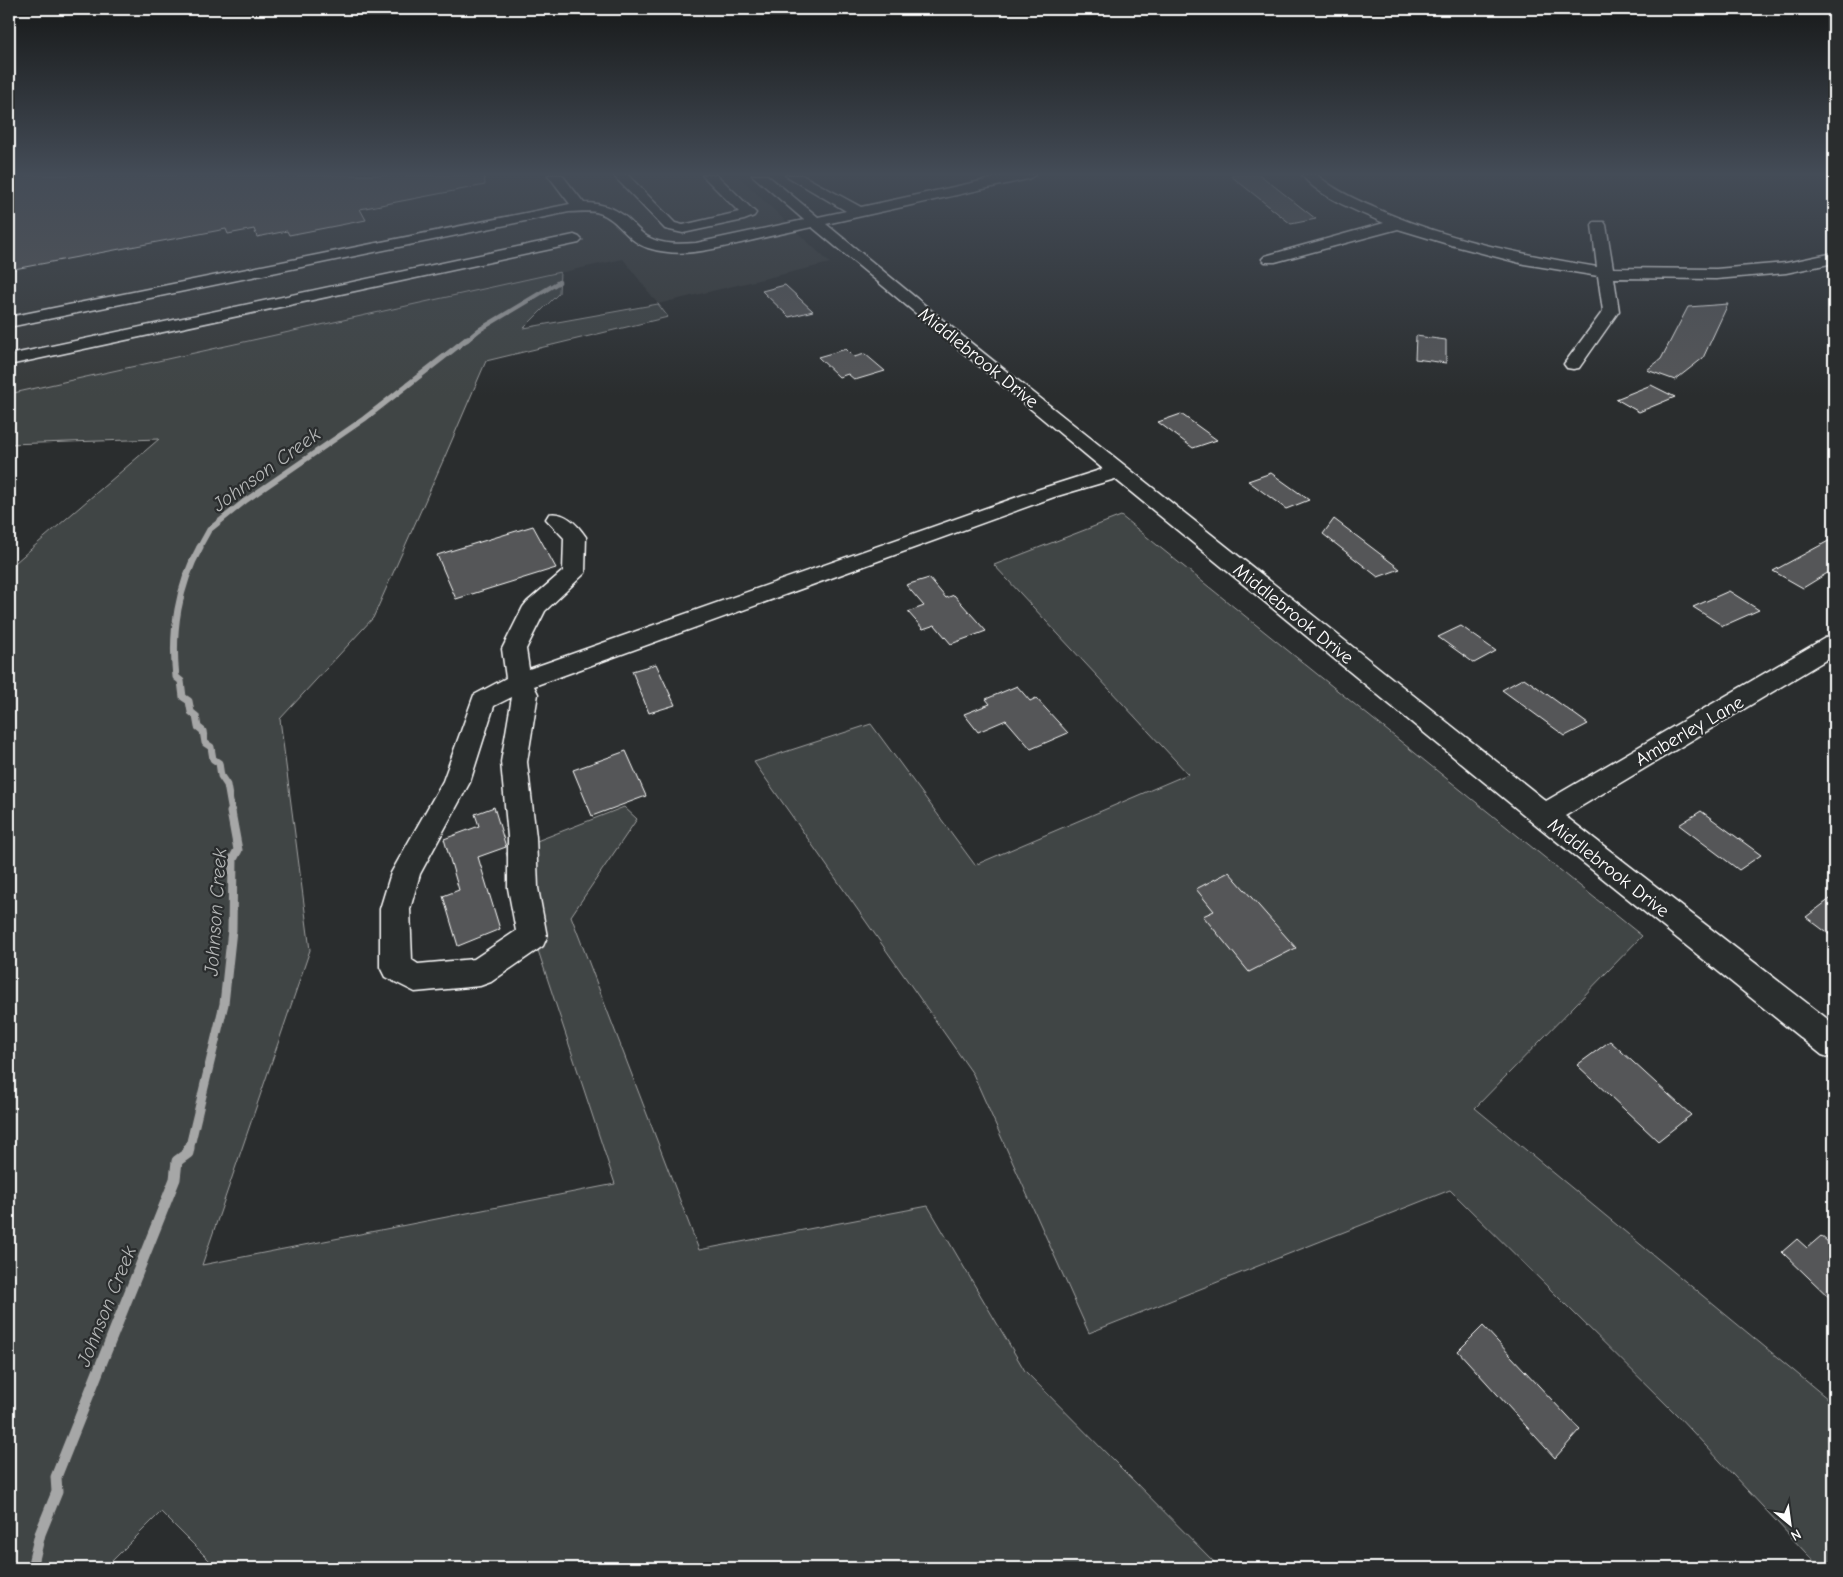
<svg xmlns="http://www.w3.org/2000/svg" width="1843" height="1577" font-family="'Comic Neue',sans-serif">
	<rect width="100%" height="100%" fill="#2a2d2e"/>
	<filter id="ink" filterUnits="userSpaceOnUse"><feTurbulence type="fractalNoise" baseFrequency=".02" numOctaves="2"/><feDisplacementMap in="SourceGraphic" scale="10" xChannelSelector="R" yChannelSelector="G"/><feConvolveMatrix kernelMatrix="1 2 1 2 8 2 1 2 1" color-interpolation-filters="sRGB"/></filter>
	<g filter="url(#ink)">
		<path fill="#373a3b" d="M 9,175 L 737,175 L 830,263 L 658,304 L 623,259 L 9,394 Z"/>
		<path fill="#414445" stroke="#a0a2a2" d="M 560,272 L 559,293 L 524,328 L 658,304 L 668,317 L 486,361 L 446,454 L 373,618 L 280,719 L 310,950 L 202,1265 L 615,1184 L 506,853 L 624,807 L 637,819 L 571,916 L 699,1250 L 928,1206 L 1025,1371 L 1220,1568 L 217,1568 L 161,1512 L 105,1568 L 9,1568 L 9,568 L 159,439 L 9,444 L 9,394 Z
			M 1121,516 L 1642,936 L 1475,1108 L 1834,1404 L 1834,1568 L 1820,1568 L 1677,1415 L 1450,1190 L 1089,1333 L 973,1074 L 754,762 L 871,724 L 975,865 L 1188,774 L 994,565 Z"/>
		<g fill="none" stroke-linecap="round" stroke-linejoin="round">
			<path stroke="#a6a7a7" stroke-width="4.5" d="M 467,340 L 479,330 L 559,282"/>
			<path stroke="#a6a7a7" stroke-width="5.5" d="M 199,548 L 209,530 L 245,501 L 364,419 L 468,338"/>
			<path stroke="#a6a7a7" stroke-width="7" d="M 200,547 C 178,586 171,632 176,677 L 181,681 L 183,697 L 189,701 L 191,712 L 196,716 L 198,727 L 203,731 L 205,743 L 211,747 L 213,759 L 219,763 L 221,776 L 227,785 L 232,813"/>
			<path stroke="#a6a7a7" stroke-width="9" d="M 189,1150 L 224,1004 L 232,930 L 233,859 L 238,850 L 231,812"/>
			<path stroke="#a6a7a7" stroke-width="11" d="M 32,1568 L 40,1534 L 57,1492 L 56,1477 L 175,1179 L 177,1161 L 188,1153 L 189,1148"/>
		</g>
		<path fill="#555758" stroke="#fff" d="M 9,175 L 484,175 L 485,185 L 360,209 L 366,220 L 289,235 L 287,231 L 257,237 L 254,229 L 228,234 L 226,229 L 9,270 Z
			M 1232,175 L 1260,175 L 1316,219 L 1291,224 L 1231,176 Z
			M 785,285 L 813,311 L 789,317 L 762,291 Z
			M 1728,304 L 1703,358 L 1675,380 L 1647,370 L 1661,359 L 1688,307 Z
			M 1416,336 L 1446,340 L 1446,363 L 1415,359 Z
			M 846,349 L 854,357 L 865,354 L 885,371 L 855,380 L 848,374 L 839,377 L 818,357 Z
			M 1651,385 L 1675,397 L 1639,412 L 1616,399 Z
			M 1181,414 L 1217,440 L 1193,448 L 1158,422 Z
			M 1271,473 L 1309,500 L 1286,509 L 1248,481 Z
			M 1334,519 L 1400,569 L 1378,577 L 1323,534 Z
			M 533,526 L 556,568 L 456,599 L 437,555 Z
			M 1834,538 L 1834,569 L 1803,588 L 1773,571 Z
			M 929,578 L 946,598 L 954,595 L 986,631 L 951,644 L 935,625 L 923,629 L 908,612 L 924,606 L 906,585 Z
			M 1729,591 L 1759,610 L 1723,626 L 1693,607 Z
			M 1461,626 L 1496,651 L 1474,663 L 1438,637 Z
			M 656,664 L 675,705 L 649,713 L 632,671 Z
			M 1524,678 L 1537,687 L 1588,724 L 1565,736 L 1502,690 Z
			M 1017,686 L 1030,701 L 1036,698 L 1068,733 L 1031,749 L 1006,720 L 978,732 L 964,714 L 990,704 L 986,699 Z
			M 626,751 L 646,796 L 592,816 L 573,770 Z
			M 494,807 L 506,847 L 478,857 L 500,929 L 458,946 L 443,896 L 459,890 L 444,839 L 479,826 L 475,814 Z
			M 1701,811 L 1761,855 L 1739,870 L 1679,825 Z
			M 1229,872 L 1296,948 L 1249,972 L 1203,916 L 1214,911 L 1196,889 Z
			M 1834,896 L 1834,938 L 1806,917 Z
			M 1610,1041 L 1691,1115 L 1658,1141 L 1577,1065 Z
			M 1821,1236 L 1834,1247 L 1834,1302 L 1782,1252 L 1797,1239 L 1807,1248 Z
			M 1483,1326 L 1580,1430 L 1555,1458 L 1458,1351 Z"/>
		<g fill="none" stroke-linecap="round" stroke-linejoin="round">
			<g stroke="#fff" stroke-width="3">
				<path id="minor" d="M 548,175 L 562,175 L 584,203 C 603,203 619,209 632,223 C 638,229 643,235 650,238 C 664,245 681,244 696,243 L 804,220 L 752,175 L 767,175 L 818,217 L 846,211 L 785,175 L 802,175 L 861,207 L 1009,175 L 1035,175 L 1028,179 L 826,224 L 966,339 L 1546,801 L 1825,638 L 1834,636 L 1834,655 L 1565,816 L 1834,1024 L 1834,1059 L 1822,1055 L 1534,823 L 1115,479 L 1054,497 L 534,686 L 538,694 L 527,762 L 536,837 L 538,888 L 547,937 L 543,946 L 491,982 L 480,986 L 415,992 L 385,977 L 380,967 L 380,909 L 391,873 L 443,781 L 474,695 L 506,678 L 502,649 L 523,607 L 527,602 L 563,571 L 564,538 L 546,519 L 549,514 C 565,511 577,524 586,537 L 585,573 L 545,611 L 526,649 L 529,669 L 1040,489 L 1103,469 L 812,227 C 789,232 765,237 741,243 C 710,250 680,258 648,248 C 627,242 619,219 599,213 C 590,210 579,212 569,212 L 9,327 L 9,317 L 570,204 ZM 512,697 L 501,762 L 508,837 L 508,888 L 516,931 L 474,959 L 418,964 L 412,960 L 410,909 L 420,874 L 470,782 L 494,706 Z
					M 613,175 L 628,175 L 675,223 L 683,225 L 739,212 L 702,175 L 717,175 L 756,213 L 754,216 L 744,220 L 683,233 L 665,229 Z
					M 1302,175 L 1317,175 C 1333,189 1354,199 1373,207 C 1444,239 1520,254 1597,267 L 1592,225 L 1594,222 L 1604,222 L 1606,225 L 1613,268 L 1716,269 L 1786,263 L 1834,253 L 1834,263 L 1786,273 L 1716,279 L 1614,278 L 1619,311 L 1579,368 L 1573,369 L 1567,368 L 1564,364 L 1603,311 L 1598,276 L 1524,264 L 1451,245 L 1398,229 L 1275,262 L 1265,262 L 1262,259 L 1265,256 L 1384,223 C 1360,212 1318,197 1302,175 Z
					M 574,235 L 579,237 L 582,240 L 579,243 L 9,365 L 9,355 Z"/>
			</g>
			<use href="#minor" fill="#2a2d2e" fill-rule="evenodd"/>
		</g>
	</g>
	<linearGradient id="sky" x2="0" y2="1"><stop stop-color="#171919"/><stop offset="0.44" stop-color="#444c57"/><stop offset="1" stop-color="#444c57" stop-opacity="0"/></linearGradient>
	<rect width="1843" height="396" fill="url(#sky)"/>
	<g text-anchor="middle" stroke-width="4.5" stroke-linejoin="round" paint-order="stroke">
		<g font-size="19" fill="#fff" stroke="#2a2d2e">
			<text transform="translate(979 357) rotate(39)" y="7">Middlebrook Drive</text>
			<text transform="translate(1294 613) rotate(39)" y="7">Middlebrook Drive</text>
			<text transform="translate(1689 730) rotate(-30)" y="7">Amberley Lane</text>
			<text transform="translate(1609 867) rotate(38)" y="7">Middlebrook Drive</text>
		</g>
		<g font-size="20" font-style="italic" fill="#b4b6b6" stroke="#2a2d2e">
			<text transform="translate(266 469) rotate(-36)" y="7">Johnson Creek</text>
			<text transform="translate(215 912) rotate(-86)" y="7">Johnson Creek</text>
			<text transform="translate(106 1306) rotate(-68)" y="7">Johnson Creek</text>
		</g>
	</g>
	<rect width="1843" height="1577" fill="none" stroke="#2a2d2e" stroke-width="30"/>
	<rect x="15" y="15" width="1813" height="1547" fill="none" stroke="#fff" stroke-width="2" filter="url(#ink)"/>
	<g transform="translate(1790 1524) rotate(151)" stroke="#2a2d2e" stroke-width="4" paint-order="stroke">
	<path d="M0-4L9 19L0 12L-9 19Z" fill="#ffffff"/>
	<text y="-8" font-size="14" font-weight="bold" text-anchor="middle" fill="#ffffff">N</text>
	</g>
</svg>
